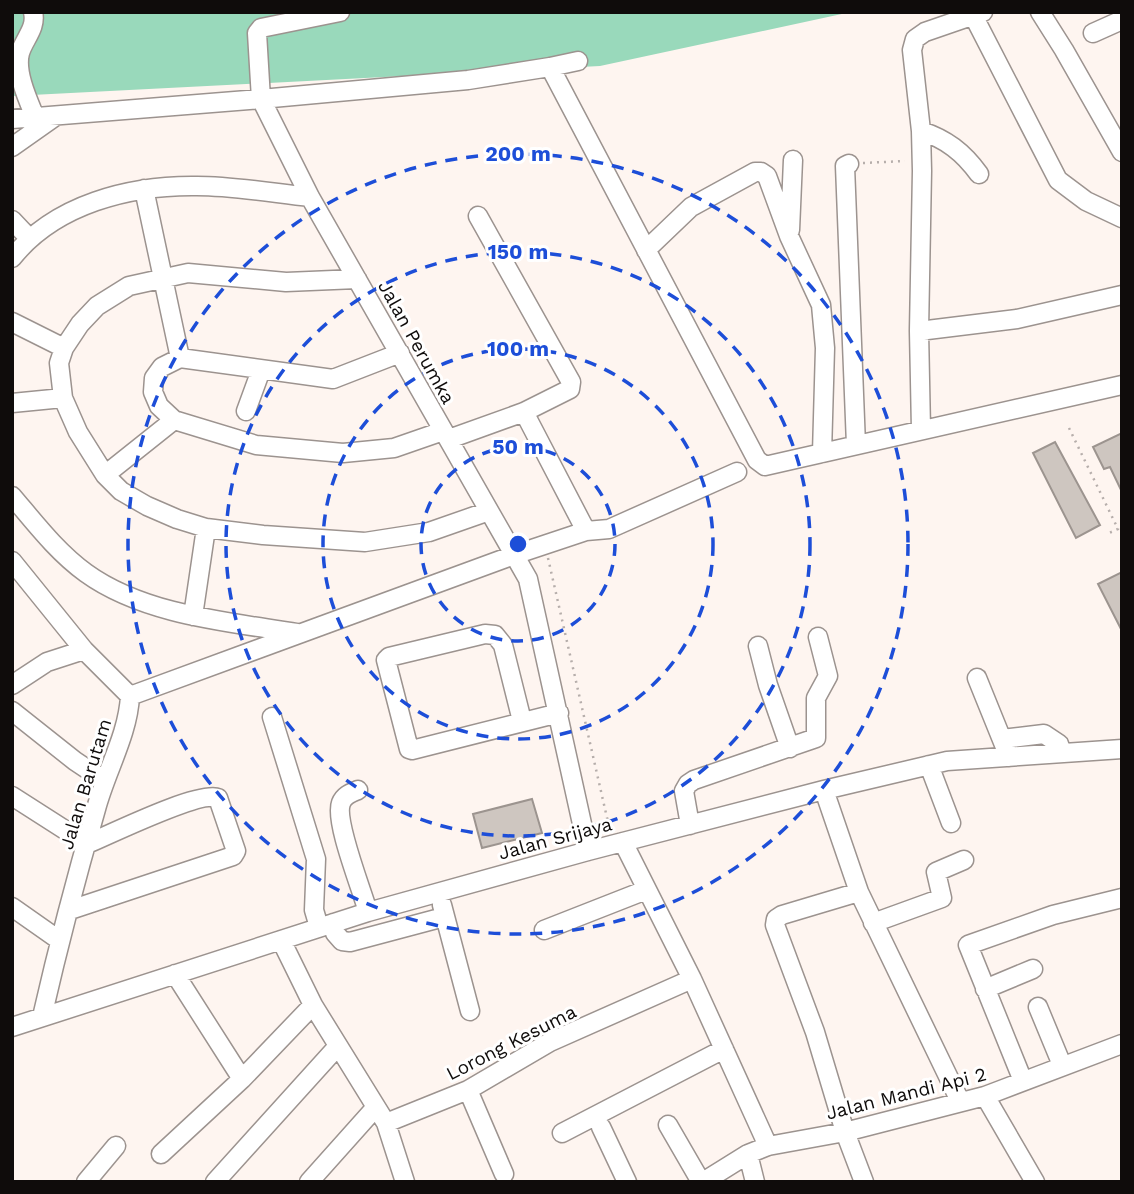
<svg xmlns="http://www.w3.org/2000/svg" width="1134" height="1194" font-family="'Work Sans',sans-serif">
	<rect width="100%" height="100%" fill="#fef5f0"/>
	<path fill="#99d9bb" d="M 12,12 L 851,12 L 600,66 L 12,96 Z"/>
	<path fill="#cec6c0" stroke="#9c948f" stroke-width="2" d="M 1122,433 L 1122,492 L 1110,467 L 1104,469 L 1093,447 Z
		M 1055,442 L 1100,525 L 1076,538 L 1033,453 Z
		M 1122,572 L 1122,631 L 1098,584 Z
		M 532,799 L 542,833 L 482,848 L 473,814 Z"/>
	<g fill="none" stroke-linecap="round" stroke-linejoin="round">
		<g stroke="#9c938f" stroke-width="21">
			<path id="minor" d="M 33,12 C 37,28 24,39 20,53 C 15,72 28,100 35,117
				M 340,12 L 261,28 L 257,33 L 261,99 L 468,80 L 550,67
				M 1040,12 L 1064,50 L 1122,152
				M 973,15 L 1058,180 L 1086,201 L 1122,218
				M 1093,33 L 1122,20
				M 578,61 L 550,67 L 757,460 L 765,466 L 1122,385
				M 12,119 L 261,99 L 310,197 L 528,579 L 588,851
				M 921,131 C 946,139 963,152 979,174
				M 12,147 L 56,116
				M 849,164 L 845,166 L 856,445
				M 144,189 L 180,358
				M 12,220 L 29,238
				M 790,230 L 793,160
				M 646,250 L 691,207 L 755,172 L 761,172 L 767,176 L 789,236 L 821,305 L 825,348 L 822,453
				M 12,258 C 55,204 130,185 197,186 C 234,186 273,193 310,197
				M 357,279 L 286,282 L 188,273 L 129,286 L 97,306 L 80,324 L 64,348 L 59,363 L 63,398 L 78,432 L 105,475 L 121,491 L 147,506 L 177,519 L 206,528 L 263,535 L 365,542 L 429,532 L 489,511
				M 12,322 L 64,348
				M 919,331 L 1017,319 L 1122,295
				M 400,353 L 333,379 L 180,358 L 162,367 L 154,378 L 153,392 L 159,406 L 174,420 L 256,445 L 343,453 L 394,448 L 443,431
				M 12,403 L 63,398
				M 246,411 L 261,370
				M 524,412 L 586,531
				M 921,430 L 919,331 L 922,171 L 921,131 L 912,50 L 915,39 L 925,32 L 983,12
				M 449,439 L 524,412 L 570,389 L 571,382 L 478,216
				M 105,475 L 174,420
				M 12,496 C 35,523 57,552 86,573 C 144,615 229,622 297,633
				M 12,561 L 84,650 L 130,696 C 128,735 106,771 96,809 C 76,878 58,947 42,1017
				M 193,616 L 206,528
				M 758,646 L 768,685 L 790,748
				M 977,678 L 1009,757
				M 12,685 L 47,662 L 84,650
				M 130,696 L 514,555 L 586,531 L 609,529 L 737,472
				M 12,711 L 75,761 L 105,781
				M 272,717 L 316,859 L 314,910 L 319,927
				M 522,721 L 503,645 L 495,635 L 485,634 L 389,657 L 386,660 L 409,749 L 412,750 L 559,713
				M 1002,739 L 1044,734 L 1059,744 L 1062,753
				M 929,765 L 951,823
				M 358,790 C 351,793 344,795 341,803 C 334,821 362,890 368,912
				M 824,790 L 859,892 L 960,1101
				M 12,796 L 87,844 C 109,835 200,790 218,798 L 236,851 L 233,856 L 70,910
				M 690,825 L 684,791 L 688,784 L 694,780 L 816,738 L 816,698 L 828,676 L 818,637
				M 623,842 L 692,979 L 768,1146
				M 859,892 L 782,915 L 776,919 L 775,925 L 815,1032 L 845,1132 L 864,1182
				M 442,905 L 470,1011
				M 12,907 L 59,940
				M 333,923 L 335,933 L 342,941 L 350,942 L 444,917
				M 873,923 L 942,898 L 936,872 L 964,860
				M 544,930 L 646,890
				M 281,940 L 313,1005
				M 175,974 L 242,1079
				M 985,989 L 1033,969
				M 1038,1007 L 1062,1065
				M 12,1027 L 368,912 L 588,851 L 824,790 L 947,761 L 1122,749
				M 1023,1081 L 968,945 L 1053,915 L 1122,898
				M 468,1090 L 504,1174
				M 985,1096 L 1035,1182
				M 386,1123 L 468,1090 L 550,1042 L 692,979
				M 668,1125 L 701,1182
				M 601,1127 L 627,1182
				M 562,1133 L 724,1049
				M 161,1154 L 242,1079 L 313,1005 L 386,1123 L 405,1182
				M 748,1154 L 755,1182
				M 86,1182 L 116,1146
				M 215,1182 L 338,1046
				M 309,1182 L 376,1107
				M 703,1182 L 748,1154 L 768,1146 L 845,1132 L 985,1096 L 1122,1044"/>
		</g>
		<path stroke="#b6aeab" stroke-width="2.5" stroke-dasharray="2 5" stroke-linecap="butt" d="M 863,163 L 905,161
			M 1069,428 L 1118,529 L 1109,533
			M 548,558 L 610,831"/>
		<use href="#minor" stroke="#fff" stroke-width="18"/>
	</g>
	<g fill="none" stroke="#1d4ed8" stroke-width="3.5" stroke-dasharray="12 9">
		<circle cx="518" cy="544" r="97"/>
		<circle cx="518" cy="544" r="195"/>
		<circle cx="518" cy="544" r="292"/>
		<circle cx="518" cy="544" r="390"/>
	</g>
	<g text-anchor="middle" stroke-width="6" stroke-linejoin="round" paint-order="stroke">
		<g font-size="19" fill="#0f0c0b" stroke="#fff">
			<text transform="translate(417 342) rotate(61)" y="7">Jalan Perumka</text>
			<text transform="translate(85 784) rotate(-73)" y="7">Jalan Barutam</text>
			<text transform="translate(555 838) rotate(-15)" y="7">Jalan Srijaya</text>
			<text transform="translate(511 1042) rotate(-27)" y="7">Lorong Kesuma</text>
			<text transform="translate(906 1093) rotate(-14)" y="7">Jalan Mandi Api 2</text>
		</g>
	</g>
	<circle cx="518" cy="544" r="10" fill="#1d4ed8" stroke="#fff" stroke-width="3.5"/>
	<g font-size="21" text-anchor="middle" font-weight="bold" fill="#1d4ed8" stroke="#fff" stroke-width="6" stroke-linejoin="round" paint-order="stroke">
		<text x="518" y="161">200 m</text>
		<text x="518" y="259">150 m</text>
		<text x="518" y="356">100 m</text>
		<text x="518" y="454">50 m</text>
	</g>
	<rect width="1134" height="1194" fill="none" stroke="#0f0c0b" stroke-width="28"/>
</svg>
